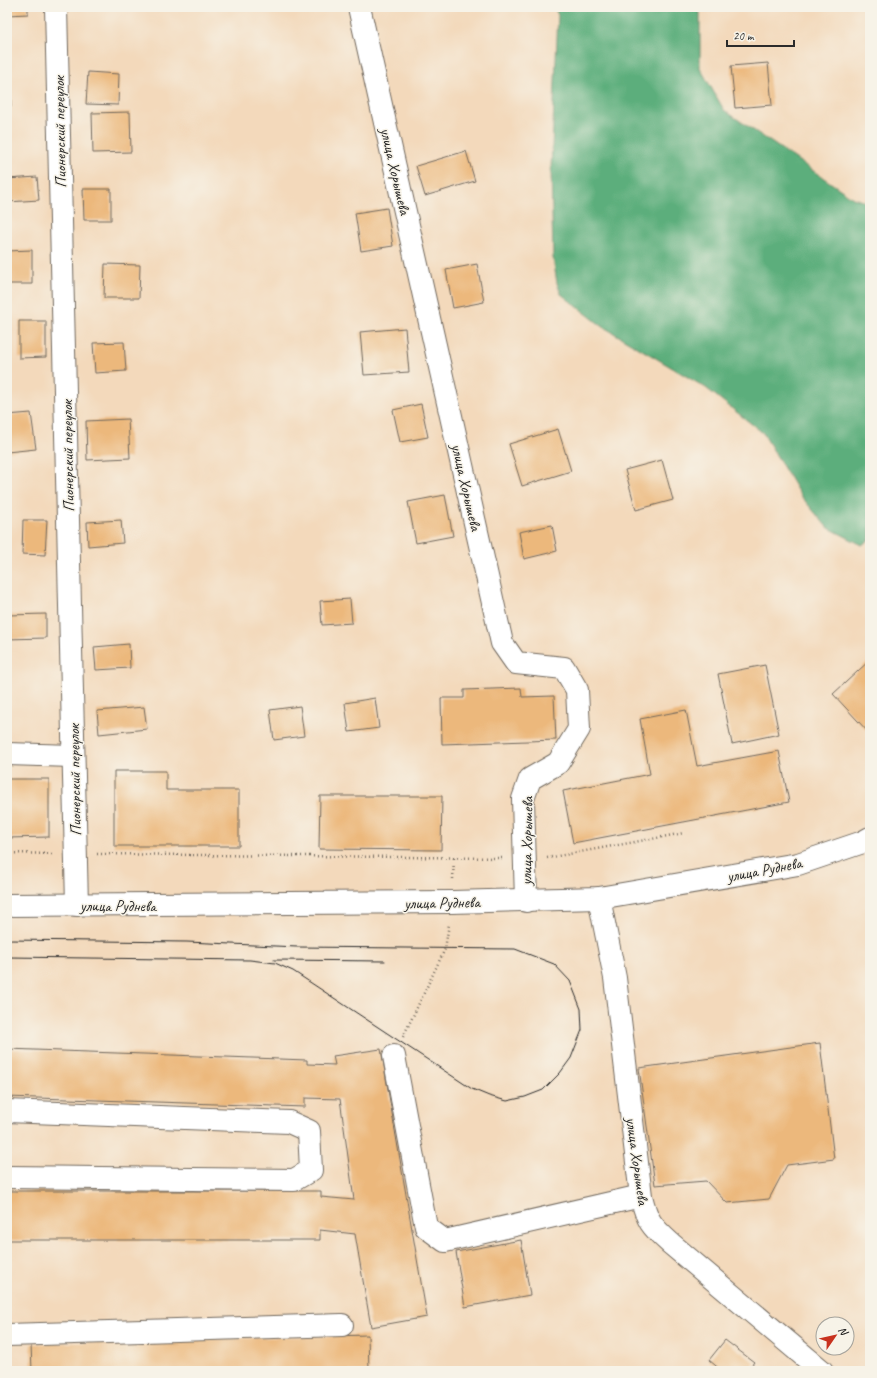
<svg xmlns="http://www.w3.org/2000/svg" width="877" height="1378" font-family="Caveat,sans-serif">
	<rect width="100%" height="100%" fill="#f7f3e8"/>
	<filter id="ink" filterUnits="userSpaceOnUse"><feTurbulence type="fractalNoise" baseFrequency=".025" numOctaves="2"/><feDisplacementMap in="SourceGraphic" scale="8" xChannelSelector="R" yChannelSelector="G"/><feConvolveMatrix kernelMatrix="1 2 1 2 8 2 1 2 1" color-interpolation-filters="sRGB"/></filter>
	<filter id="wash" filterUnits="userSpaceOnUse"><feTurbulence type="fractalNoise" baseFrequency=".012" numOctaves="4" result="noise"/><feDisplacementMap in="SourceGraphic" scale="16" xChannelSelector="R" yChannelSelector="G"/><feGaussianBlur stdDeviation="0.9" result="paint"/><feColorMatrix in="noise" values="0 0 0 0 0 0 0 0 0 0 0 0 0 0 0 0 0 1.4 0 .05"/><feComposite in="paint" operator="in"/></filter>
	<g filter="url(#wash)">
		<rect width="100%" height="100%" fill="#f3d9bb"/>
		<path fill="#5bae7b" stroke="#436c53" d="M 554,7 L 698,7 L 700,13 L 700,68 L 724,110 L 853,198 L 870,203 L 870,539 L 862,545 L 827,527 L 800,495 L 763,433 L 706,388 L 602,326 L 561,294 L 557,283 L 553,258 L 551,169 L 558,15 Z"/>
		<g id="blocks">
			<path fill="#ecb87c" d="M 7,7 L 28,7 L 28,14 L 7,15 Z
				M 768,63 L 772,105 L 735,108 L 731,66 Z
				M 88,72 L 119,74 L 118,105 L 86,104 Z
				M 7,81 L 10,81 L 11,107 L 7,107 Z
				M 130,112 L 131,152 L 93,153 L 92,113 Z
				M 466,151 L 475,181 L 425,196 L 416,166 Z
				M 37,177 L 39,200 L 7,202 L 7,179 Z
				M 83,189 L 111,189 L 111,220 L 84,220 Z
				M 387,208 L 393,246 L 361,251 L 355,213 Z
				M 32,250 L 32,284 L 7,284 L 7,251 Z
				M 105,264 L 140,265 L 139,298 L 104,298 Z
				M 477,264 L 484,302 L 453,308 L 446,270 Z
				M 19,321 L 46,321 L 46,357 L 19,358 Z
				M 405,328 L 409,372 L 364,375 L 360,332 Z
				M 124,342 L 126,371 L 95,373 L 93,343 Z
				M 421,404 L 428,437 L 400,442 L 393,410 Z
				M 31,413 L 36,449 L 7,452 L 7,415 Z
				M 128,419 L 130,458 L 87,460 L 86,421 Z
				M 558,429 L 571,471 L 522,486 L 509,444 Z
				M 662,460 L 673,500 L 636,510 L 625,470 Z
				M 445,495 L 453,536 L 416,543 L 408,502 Z
				M 23,520 L 47,520 L 45,555 L 22,554 Z
				M 121,520 L 123,543 L 88,546 L 87,522 Z
				M 552,525 L 557,551 L 524,559 L 519,532 Z
				M 350,599 L 352,623 L 322,625 L 320,601 Z
				M 46,614 L 46,638 L 7,639 L 7,615 Z
				M 129,644 L 130,668 L 96,670 L 94,647 Z
				M 870,660 L 870,734 L 833,694 Z
				M 765,665 L 779,734 L 732,744 L 718,674 Z
				M 521,688 L 522,697 L 554,696 L 556,740 L 442,744 L 441,698 L 464,698 L 464,690 Z
				M 375,698 L 379,728 L 349,732 L 345,703 Z
				M 300,706 L 304,736 L 274,740 L 270,710 Z
				M 144,707 L 147,729 L 99,734 L 97,711 Z
				M 686,710 L 697,766 L 779,751 L 789,802 L 573,843 L 563,791 L 650,774 L 640,719 Z
				M 114,771 L 166,771 L 166,790 L 239,790 L 239,846 L 114,846 Z
				M 7,779 L 49,779 L 49,837 L 7,838 Z
				M 320,796 L 442,796 L 441,850 L 319,849 Z
				M 820,1043 L 834,1159 L 787,1165 L 769,1199 L 727,1203 L 706,1181 L 655,1185 L 639,1068 Z
				M 7,1049 L 307,1060 L 307,1064 L 335,1065 L 333,1056 L 381,1049 L 427,1317 L 371,1327 L 355,1234 L 320,1230 L 320,1240 L 7,1240 L 7,1191 L 321,1191 L 321,1197 L 354,1200 L 340,1099 L 305,1098 L 305,1107 L 7,1097 Z
				M 521,1240 L 530,1295 L 465,1307 L 456,1252 Z
				M 368,1335 L 369,1371 L 32,1371 L 31,1344 Z
				M 725,1340 L 754,1362 L 747,1371 L 722,1371 L 709,1360 Z"/>
		</g>
	</g>
	<g filter="url(#ink)">
		<use href="#blocks" fill-opacity="0" stroke="#71685d" stroke-width="1"/>
		<g fill="none" stroke-linecap="round" stroke-linejoin="round">
			<g stroke="#71685d" stroke-width="24">
				<path id="minor" d="M 56,7 L 77,905
					M 359,7 L 502,643 L 516,663 L 564,668 L 577,690 L 579,729 L 558,763 L 530,779 L 523,799 L 526,901
					M 7,754 L 73,756
					M 599,898 L 615,978 L 641,1196 C 647,1221 651,1226 670,1243 L 822,1371
					M 394,1056 L 426,1227 L 445,1241 L 641,1196
					M 7,1111 L 289,1122 L 309,1131 L 311,1170 L 294,1180 L 7,1177
					M 7,1335 L 342,1325"/>
			</g>
			<g stroke="#71685d" stroke-width="24">
				<path id="major" d="M 7,905 L 452,902 L 599,898 L 798,864 L 863,842 L 870,838"/>
			</g>
			<path stroke="#71685d" stroke-width="2.5" stroke-dasharray="1 3" stroke-linecap="butt" d="M 7,853 L 54,854
				M 97,854 L 502,858
				M 547,858 L 684,833
				M 453,879 L 454,858
				M 403,1037 L 445,949 L 449,924"/>
			<use href="#minor" stroke="#fff" stroke-width="22"/>
			<use href="#major" stroke="#fff" stroke-width="22"/>
			<path stroke="#2b2b2b" stroke-width="1" d="M 7,940 L 187,942 L 297,947 L 515,949 L 554,964 L 570,981 L 581,1009 L 582,1030 L 571,1058 L 560,1073 L 543,1090 L 525,1097 L 507,1101 L 489,1096 L 472,1089 L 293,971 L 275,963 L 250,960 L 7,957
				M 274,960 L 385,961"/>
		</g>
	</g>
	<g text-anchor="middle" stroke-width="3" stroke-linejoin="round" paint-order="stroke">
		<g font-size="16" fill="#2b2b2b" stroke="#f7f3e8">
			<text transform="translate(59 132) rotate(-91)" y="6">Пионерский переулок</text>
			<text transform="translate(396 171) rotate(77)" y="6">улица Хорышева</text>
			<text transform="translate(67 456) rotate(-91)" y="6">Пионерский переулок</text>
			<text transform="translate(467 487) rotate(77)" y="6">улица Хорышева</text>
			<text transform="translate(74 780) rotate(-91)" y="6">Пионерский переулок</text>
			<text transform="translate(526 841) rotate(-89)" y="6">улица Хорышева</text>
			<text transform="translate(764 869) rotate(-11)" y="6">улица Руднева</text>
			<text transform="translate(442 902) rotate(-1)" y="6">улица Руднева</text>
			<text x="118" y="911">улица Руднева</text>
			<text transform="translate(638 1161) rotate(82)" y="6">улица Хорышева</text>
		</g>
	</g>
	<rect width="877" height="1378" fill="none" stroke="#f7f3e8" stroke-width="24"/>
	<g transform="translate(835 1336) rotate(56)"><circle r="19" fill="#f7f3e8" stroke="#a5a39c"/>
	<path d="M0-3L7 15L0 10L-7 15Z" fill="#c8321e"/>
	<text y="-6" font-size="11" font-weight="bold" text-anchor="middle" fill="#2b2b2b">N</text>
	</g>
	<path d="M727 40v6h67v-6" fill="none" stroke="#2b2b2b" stroke-width="2"/>
	<text x="733" y="40" font-size="12" fill="#2b2b2b" stroke="#f7f3e8" stroke-width="3" paint-order="stroke">20 m</text>
</svg>
